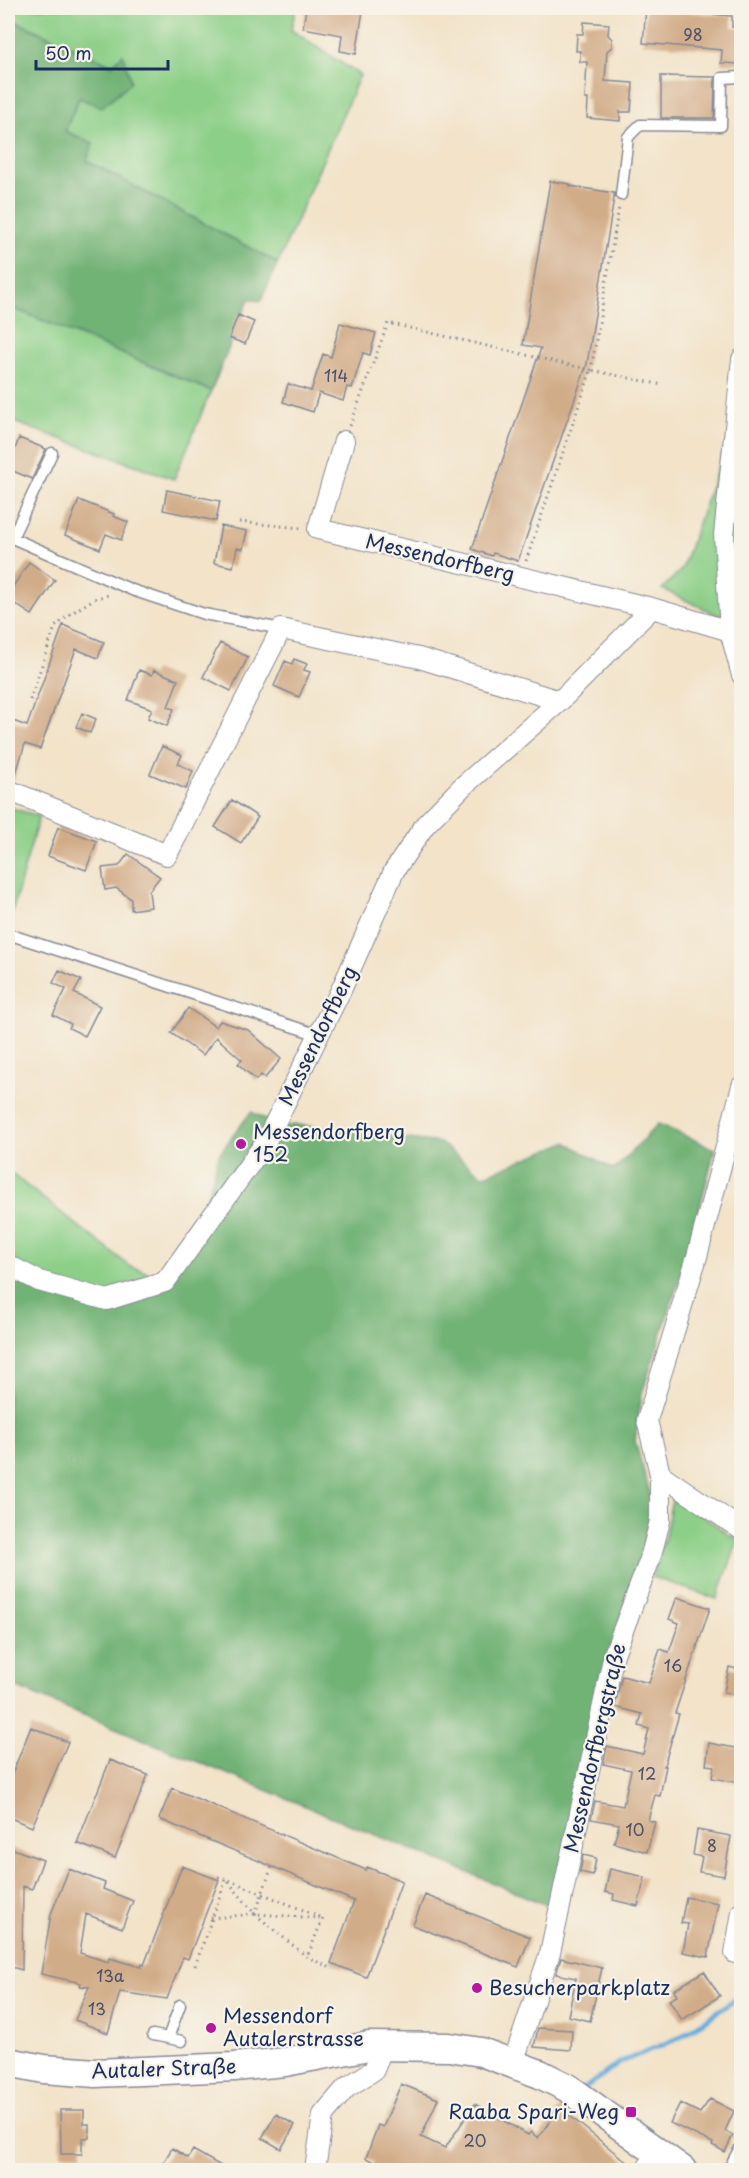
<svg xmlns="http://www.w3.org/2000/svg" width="749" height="2178" font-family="'Playpen Sans',sans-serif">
	<rect width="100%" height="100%" fill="#f7f3e8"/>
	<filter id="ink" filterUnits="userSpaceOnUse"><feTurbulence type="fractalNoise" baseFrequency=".0167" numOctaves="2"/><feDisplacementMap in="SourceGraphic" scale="12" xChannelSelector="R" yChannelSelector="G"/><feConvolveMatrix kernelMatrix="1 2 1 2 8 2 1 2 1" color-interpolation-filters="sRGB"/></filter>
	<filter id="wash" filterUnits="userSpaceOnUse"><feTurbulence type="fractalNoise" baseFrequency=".008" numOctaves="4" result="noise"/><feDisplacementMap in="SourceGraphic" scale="24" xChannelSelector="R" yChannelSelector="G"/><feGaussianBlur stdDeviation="1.35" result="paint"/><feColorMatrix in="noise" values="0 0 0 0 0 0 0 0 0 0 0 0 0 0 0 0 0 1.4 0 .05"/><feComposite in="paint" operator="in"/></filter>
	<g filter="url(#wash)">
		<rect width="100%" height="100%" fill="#f2e3c9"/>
		<path fill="#8ccf88" stroke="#547f73" stroke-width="1.5" d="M 8,8 L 296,8 L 291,30 L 360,75 L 278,263 L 87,161 L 65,131 L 79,98 L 124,55 L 113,65 L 8,18 Z
			M 8,306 L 211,391 L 174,479 L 8,420 Z
			M 741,414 L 741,626 L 662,589 L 682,569 L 725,447 Z
			M 8,807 L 39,816 L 8,927 Z
			M 8,1171 L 131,1267 L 149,1273 L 165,1282 L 107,1300 L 8,1265 Z
			M 675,1496 L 738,1541 L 717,1599 L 652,1577 L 665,1536 L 671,1504 Z"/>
		<path fill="#71b274" stroke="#467069" stroke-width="1.5" d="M 8,18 L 112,65 L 123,54 L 131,82 L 102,107 L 79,98 L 65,131 L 93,143 L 87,161 L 278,263 L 261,301 L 249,299 L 211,391 L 8,306 Z
			M 251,1112 L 282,1127 L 297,1125 L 440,1143 L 483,1176 L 566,1142 L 614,1170 L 658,1124 L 715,1149 L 687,1256 L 642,1393 L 635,1441 L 654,1507 L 554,1908 L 8,1684 L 8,1265 L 107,1300 L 165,1282 L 207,1199 L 219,1154 Z"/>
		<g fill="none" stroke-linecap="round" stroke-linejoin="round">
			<path stroke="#63aada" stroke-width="5" d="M 584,2089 L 621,2062 L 679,2038 L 742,1995"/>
		</g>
		<g id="blocks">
			<path fill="#d1ac88" d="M 306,8 L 342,8 L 363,11 L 356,54 L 340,51 L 342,35 L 303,28 Z
				M 646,8 L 732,16 L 732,27 L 741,28 L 741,64 L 721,63 L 722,50 L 643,43 Z
				M 584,22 L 609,24 L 608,35 L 612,39 L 612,47 L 607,51 L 605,81 L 633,83 L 631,112 L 620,112 L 620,121 L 587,118 L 588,99 L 585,99 L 587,62 L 580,62 L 580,51 L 576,51 L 577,34 L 583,34 Z
				M 661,76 L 715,77 L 714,118 L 661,118 Z
				M 550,181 L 570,184 L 570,186 L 614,193 L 614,198 L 587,364 L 518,561 L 493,553 L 492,556 L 472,549 L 541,348 L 523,345 Z
				M 238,315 L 254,322 L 245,344 L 229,338 Z
				M 340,323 L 376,333 L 370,355 L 363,353 L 352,388 L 347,387 L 343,401 L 319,393 L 313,412 L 283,402 L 288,384 L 311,391 L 323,354 L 331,357 Z
				M 19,438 L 46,449 L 32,479 L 8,469 Z
				M 167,490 L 220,501 L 216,521 L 163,510 Z
				M 79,500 L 114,514 L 113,516 L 128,522 L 121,540 L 106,534 L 100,549 L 65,535 Z
				M 221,526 L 247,531 L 243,549 L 237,548 L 233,567 L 214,563 Z
				M 29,562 L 55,580 L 32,615 L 8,599 L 8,594 Z
				M 63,625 L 104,642 L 98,658 L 76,649 L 40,749 L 25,744 L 14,780 L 8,778 L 8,729 L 10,720 L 27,726 Z
				M 220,643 L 248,657 L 231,691 L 203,677 Z
				M 294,659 L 307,664 L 304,670 L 310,672 L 299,697 L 274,686 L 285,661 L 292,664 Z
				M 139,670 L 152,675 L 154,670 L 178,680 L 168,707 L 174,709 L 167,726 L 148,718 L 152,709 L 128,700 Z
				M 82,713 L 96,719 L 90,733 L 76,727 Z
				M 162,746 L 182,755 L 178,764 L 193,771 L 186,789 L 150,774 Z
				M 232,800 L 258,817 L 241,843 L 215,827 Z
				M 58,827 L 97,841 L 86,870 L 48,856 Z
				M 128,854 L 160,877 L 149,891 L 151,907 L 131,910 L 131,899 L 116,888 L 105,890 L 102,868 L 119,866 Z
				M 59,970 L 81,980 L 74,993 L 100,1006 L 85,1036 L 69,1028 L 71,1024 L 53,1015 L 66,989 L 53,983 Z
				M 188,1008 L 216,1027 L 220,1021 L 248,1030 L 281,1059 L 265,1078 L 261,1075 L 256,1080 L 238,1064 L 242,1060 L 216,1037 L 203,1055 L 171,1033 Z
				M 677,1597 L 710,1608 L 675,1713 L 679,1714 L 664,1766 L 666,1766 L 660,1796 L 655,1795 L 648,1820 L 655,1822 L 647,1852 L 614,1843 L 619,1824 L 591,1819 L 595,1801 L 623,1806 L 631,1770 L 603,1764 L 607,1746 L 643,1754 L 649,1729 L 639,1726 L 642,1714 L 615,1707 L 621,1679 L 622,1676 L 649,1683 L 660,1649 L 669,1652 L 679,1623 L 669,1619 Z
				M 729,1667 L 741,1670 L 741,1696 L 724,1692 Z
				M 31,1727 L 68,1742 L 32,1827 L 8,1817 L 8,1784 Z
				M 709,1743 L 741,1749 L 741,1783 L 712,1778 L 714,1766 L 706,1765 Z
				M 110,1760 L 148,1775 L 115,1858 L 77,1843 Z
				M 172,1788 L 366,1870 L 367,1867 L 402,1881 L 366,1977 L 331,1963 L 354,1901 L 159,1819 Z
				M 697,1830 L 731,1836 L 724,1876 L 699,1872 L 702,1857 L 693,1855 Z
				M 8,1847 L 43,1860 L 32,1889 L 23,1886 L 22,1970 L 8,1966 Z
				M 583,1855 L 596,1858 L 593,1875 L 580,1872 Z
				M 182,1866 L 219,1880 L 188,1959 L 183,1957 L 167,1999 L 120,1992 L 108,2033 L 75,2020 L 89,1987 L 80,1986 L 81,1983 L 41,1974 L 51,1914 L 69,1869 L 105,1883 L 103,1889 L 133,1901 L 122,1928 L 86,1914 L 80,1953 L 108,1962 L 109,1958 L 141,1967 L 142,1964 L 144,1965 Z
				M 610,1869 L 645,1877 L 638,1906 L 613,1900 L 614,1894 L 605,1892 Z
				M 425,1895 L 530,1937 L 518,1967 L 413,1925 Z
				M 686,1897 L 718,1903 L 708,1957 L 683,1952 L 688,1924 L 681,1923 Z
				M 561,1958 L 602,1968 L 590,2021 L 568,2016 L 576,1978 L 556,1974 Z
				M 704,1971 L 720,1996 L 682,2020 L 669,2000 L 677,1996 L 674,1990 Z
				M 538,2028 L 572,2030 L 571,2050 L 534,2047 Z
				M 401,2084 L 438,2099 L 421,2137 L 445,2148 L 475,2104 L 528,2135 L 531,2132 L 538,2138 L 560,2108 L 634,2168 L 634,2170 L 371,2170 L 374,2162 L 366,2158 L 378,2125 L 383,2127 Z
				M 710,2099 L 734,2111 L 725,2131 L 733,2135 L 725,2152 L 712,2145 L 713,2143 L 670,2123 L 680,2103 L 700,2113 Z
				M 60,2110 L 84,2110 L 84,2124 L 89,2124 L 89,2138 L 82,2138 L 82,2154 L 61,2154 Z
				M 276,2114 L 295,2125 L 281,2149 L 262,2138 Z
				M 172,2148 L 188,2158 L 193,2150 L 228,2170 L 159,2170 Z"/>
		</g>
	</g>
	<g filter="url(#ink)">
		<use href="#blocks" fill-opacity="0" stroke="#868994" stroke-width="1.5"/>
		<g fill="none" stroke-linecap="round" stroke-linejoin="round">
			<g stroke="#868994" stroke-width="13">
				<path id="service" d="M 621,195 L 628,137 L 640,125 L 721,126 L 722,78 L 742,77
					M 52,453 L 12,538 L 132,590 L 204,614 L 281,629
					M 11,935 L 319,1035
					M 180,2005 L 168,2038 L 182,2041
					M 153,2035 L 168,2038
					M 728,2170 L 742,2144"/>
			</g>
			<g stroke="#868994" stroke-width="22">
				<path id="minor" d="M 742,359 L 724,535 L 730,631 L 742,675
					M 344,441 L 318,529 L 652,608
					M 8,790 L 167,855 L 281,629 L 419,658 L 560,701
					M 8,1265 L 39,1281 L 107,1300 L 165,1282 L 265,1143 L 342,988 L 394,871 L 425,825 L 462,787 L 560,701 L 652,608 L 730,631
					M 660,1474 L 742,1530
					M 735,1953 L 742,1912
					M 513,2063 L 550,1953 L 614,1654 L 650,1559 L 660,1521 L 660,1474 L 647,1420 L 696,1260 L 742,1086
					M 315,2170 L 323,2115 L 346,2088 L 374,2070 L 383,2046
					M 646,2170 L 657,2153"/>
			</g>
			<g stroke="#868994" stroke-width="31">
				<path id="secondary" d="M 8,2062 L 44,2069 L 95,2073 L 234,2067 L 285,2062 L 369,2046 L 449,2047 L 481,2052 L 540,2074 L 568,2088 L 682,2170"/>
			</g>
			<path stroke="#868994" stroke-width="3" stroke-dasharray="1.5 4.5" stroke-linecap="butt" d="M 350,426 L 388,323 L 591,370 L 619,207
				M 239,522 L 301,528
				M 526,561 L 591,370 L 663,385
				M 30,700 L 55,627 L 70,614 L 94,599 L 108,595
				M 218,1877 L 226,1879 L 255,1914 L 307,1957 L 333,1969
				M 255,1914 L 272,1866
				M 211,1918 L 255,1914 L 320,1918
				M 195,1966 L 226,1879 L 323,1918 L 307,1957"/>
			<use href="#service" stroke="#fff" stroke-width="10"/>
			<use href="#minor" stroke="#fff" stroke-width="20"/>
			<use href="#secondary" stroke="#fff" stroke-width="28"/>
		</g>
	</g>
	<g fill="#b5179e" stroke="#f7f3e8" stroke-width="2">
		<circle cx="241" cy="1144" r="6"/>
		<circle cx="477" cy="1988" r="6"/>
		<circle cx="211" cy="2028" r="6"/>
		<rect x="625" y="2106" width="12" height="12" rx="3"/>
	</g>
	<g text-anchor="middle" stroke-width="4.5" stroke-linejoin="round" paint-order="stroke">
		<g font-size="16" fill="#484e68">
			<text x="693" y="41">98</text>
			<text x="336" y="382">114</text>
			<text x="673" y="1672">16</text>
			<text x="647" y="1780">12</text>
			<text x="635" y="1836">10</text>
			<text x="712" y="1852">8</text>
			<text x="110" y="1982">13a</text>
			<text x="97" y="2015">13</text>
			<text x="475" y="2147">20</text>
		</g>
		<g font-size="20" fill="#1b2f5e" stroke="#f7f3e8">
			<text transform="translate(440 558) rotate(13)" y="7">Messendorfberg</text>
			<text transform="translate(318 1036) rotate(-64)" y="7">Messendorfberg</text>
			<text transform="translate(595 1748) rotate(-77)" y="7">Messendorfbergstraße</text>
			<text transform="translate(164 2069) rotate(-2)" y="7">Autaler Straße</text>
		</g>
		<g font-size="20" fill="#1b2f5e" stroke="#f7f3e8" text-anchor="start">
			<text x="253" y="1139">Messendorfberg<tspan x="253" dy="23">152</tspan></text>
			<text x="489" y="1995">Besucherparkplatz</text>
			<text x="223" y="2023">Messendorf<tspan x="223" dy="23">Autalerstrasse</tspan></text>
			<text x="619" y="2119" text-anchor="end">Raaba Spari-Weg</text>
		</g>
	</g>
	<rect width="749" height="2178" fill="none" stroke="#f7f3e8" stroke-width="30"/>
	<path d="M36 60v9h132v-9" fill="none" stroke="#1b2f5e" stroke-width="3"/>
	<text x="45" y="60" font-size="18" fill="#1b2f5e" stroke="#f7f3e8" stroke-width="4.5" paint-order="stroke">50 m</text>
</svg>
